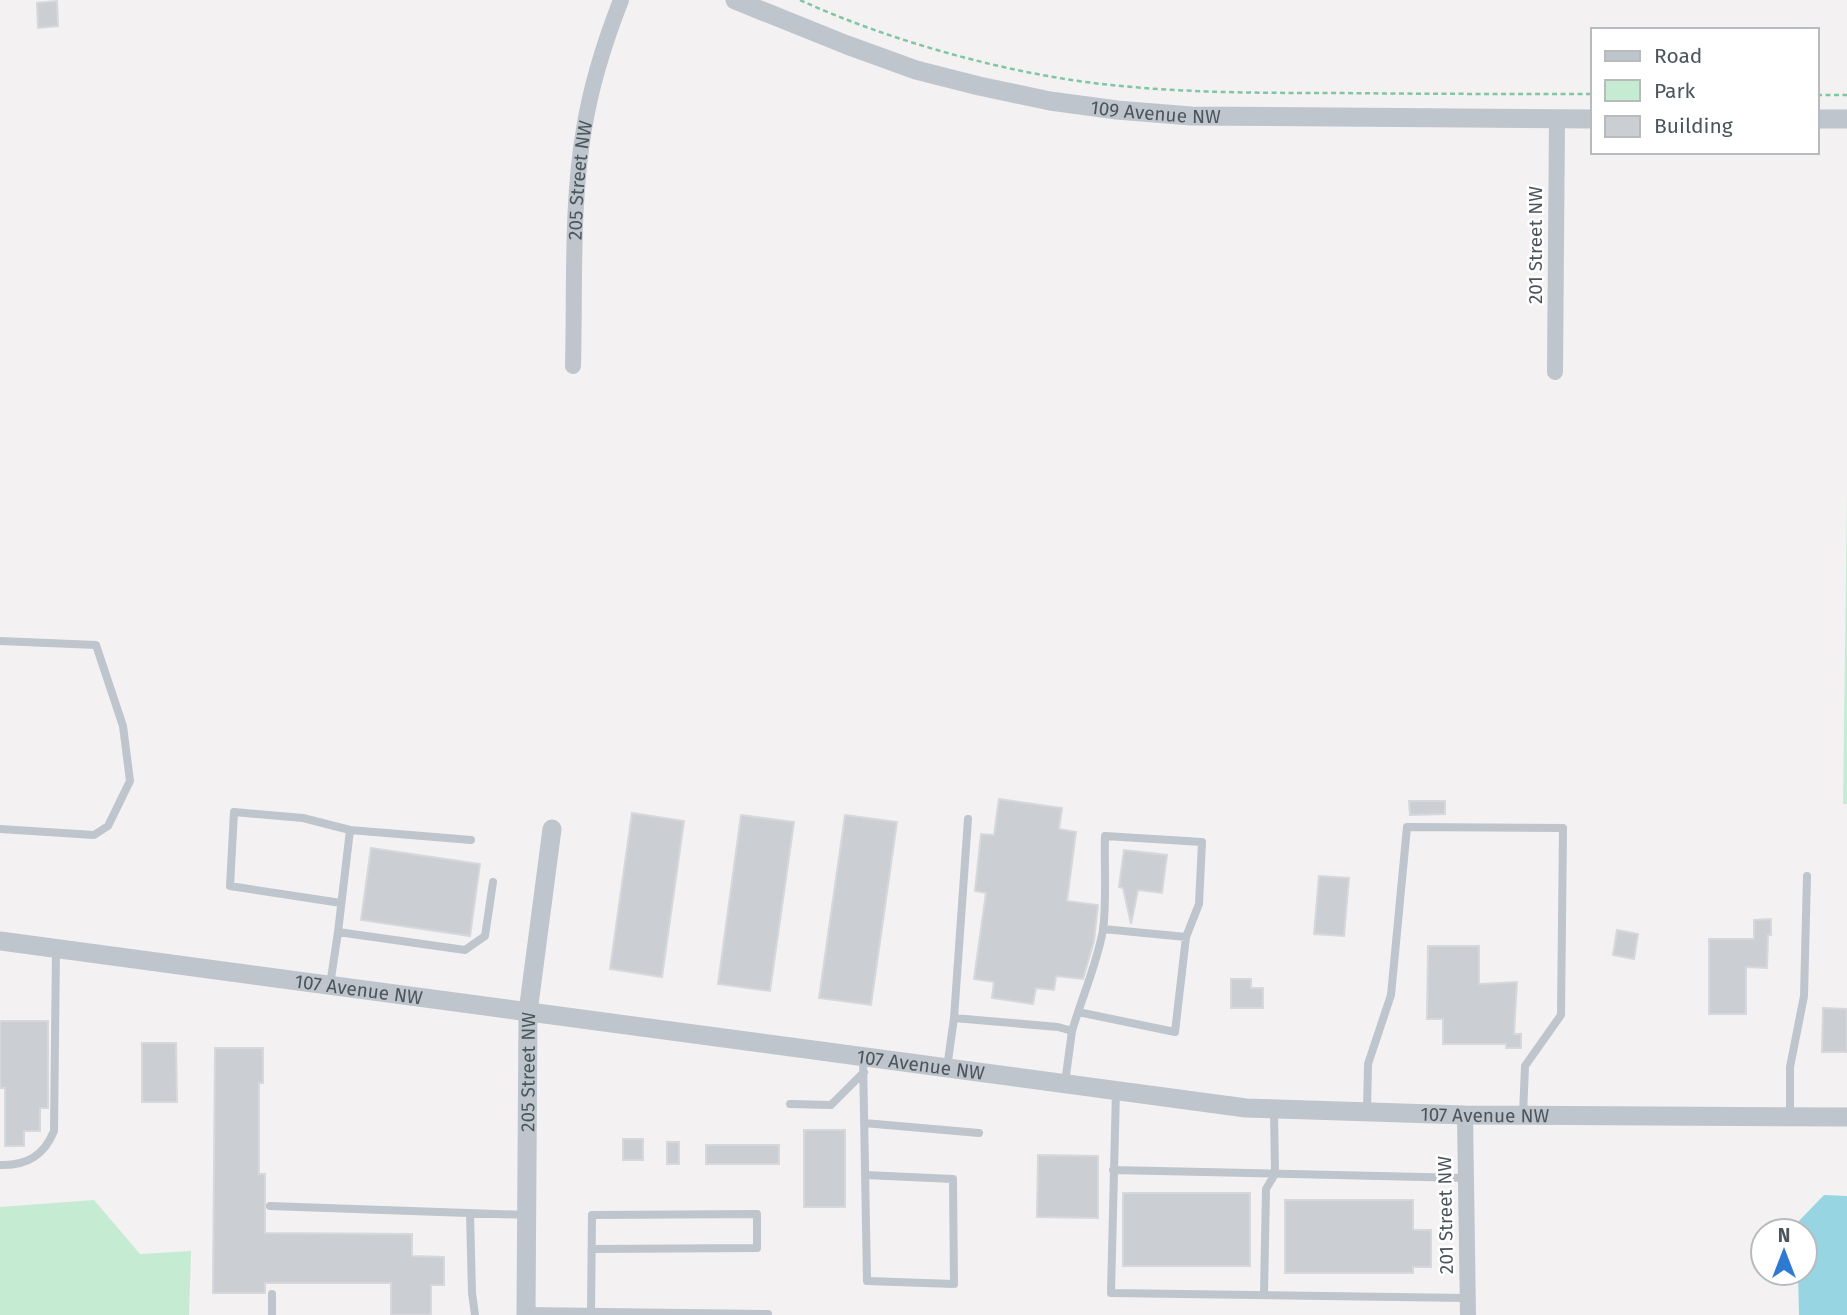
<svg xmlns="http://www.w3.org/2000/svg" width="1847" height="1315" font-family="'Fira Sans',sans-serif">
	<rect width="100%" height="100%" fill="#f3f1f1"/>
	<path fill="#c5ebd3" d="M 1847,496 L 1847,804 L 1843,804 Z
		M 94,1200 L 140,1254 L 191,1251 L 189,1315 L 0,1315 L 0,1207 Z"/>
	<path fill="#97d5e3" d="M 1824,1195 L 1847,1196 L 1847,1315 L 1799,1315 L 1798,1273 L 1805,1273 L 1805,1231 L 1798,1231 L 1798,1222 Z"/>
	<path fill="#cbced3" stroke="#d6d8db" stroke-width="2" d="M 57,1 L 58,26 L 38,28 L 37,3 Z
		M 999,799 L 1062,808 L 1059,829 L 1076,832 L 1067,901 L 1098,905 L 1094,941 L 1083,979 L 1056,976 L 1054,990 L 1036,988 L 1033,1004 L 992,998 L 994,982 L 974,979 L 986,893 L 975,891 L 981,834 L 994,835 Z
		M 1409,801 L 1445,801 L 1445,814 L 1410,815 Z
		M 632,813 L 684,821 L 662,977 L 610,969 Z
		M 741,815 L 794,822 L 770,991 L 718,984 Z
		M 845,815 L 897,822 L 871,1005 L 819,998 Z
		M 371,848 L 480,864 L 470,936 L 361,920 Z
		M 1124,850 L 1167,855 L 1162,893 L 1138,890 L 1131,924 L 1123,888 L 1119,887 Z
		M 1319,876 L 1349,878 L 1344,936 L 1314,934 Z
		M 1771,919 L 1771,935 L 1768,935 L 1767,968 L 1746,967 L 1746,1014 L 1709,1014 L 1709,939 L 1754,939 L 1754,920 Z
		M 1617,930 L 1638,934 L 1634,959 L 1613,955 Z
		M 1428,946 L 1479,946 L 1479,984 L 1517,982 L 1514,1034 L 1521,1034 L 1521,1048 L 1506,1048 L 1506,1044 L 1443,1044 L 1443,1019 L 1427,1019 Z
		M 1231,979 L 1251,979 L 1251,988 L 1263,988 L 1263,1008 L 1231,1008 Z
		M 1823,1008 L 1847,1009 L 1847,1052 L 1822,1052 Z
		M 0,1021 L 48,1021 L 48,1108 L 40,1108 L 40,1131 L 24,1131 L 24,1146 L 5,1146 L 5,1088 L 0,1088 Z
		M 142,1043 L 176,1043 L 177,1102 L 142,1102 Z
		M 215,1048 L 263,1048 L 263,1083 L 259,1083 L 259,1174 L 265,1174 L 265,1233 L 412,1234 L 412,1256 L 444,1257 L 444,1285 L 431,1285 L 431,1315 L 391,1315 L 391,1283 L 265,1283 L 265,1293 L 213,1293 Z
		M 804,1130 L 845,1130 L 845,1207 L 804,1207 Z
		M 623,1139 L 643,1139 L 643,1160 L 623,1160 Z
		M 667,1142 L 679,1142 L 679,1164 L 667,1164 Z
		M 706,1145 L 779,1145 L 779,1164 L 706,1164 Z
		M 1038,1155 L 1098,1156 L 1098,1218 L 1037,1217 Z
		M 1123,1193 L 1250,1193 L 1250,1266 L 1123,1266 Z
		M 1285,1200 L 1413,1200 L 1413,1230 L 1431,1230 L 1431,1267 L 1413,1267 L 1413,1273 L 1285,1273 Z"/>
	<g fill="none" stroke-linecap="round" stroke-linejoin="round">
		<path stroke="#81c6a2" stroke-width="2.5" stroke-dasharray="5 3.5" stroke-linecap="butt" d="M 800,0 C 889,41 1012,75 1111,85 C 1187,93 1262,93 1339,93 C 1423,94 1508,94 1593,94
			M 1817,95 L 1847,95"/>
		<path stroke="#bec5cc" stroke-width="8" d="M 0,641 L 96,645 L 123,726 L 130,781 L 108,826 L 94,835 L 0,829
			M 341,903 L 230,886 L 234,812 L 303,818 L 350,830
			M 1103,929 L 1186,937
			M 338,932 L 350,830 L 471,840
			M 330,985 L 338,932 L 465,950 L 485,936 L 493,882
			M 954,1018 L 968,819
			M 1072,1031 C 1082,997 1097,964 1103,930 C 1107,900 1104,866 1105,836 L 1202,842 L 1199,904 L 1186,937 L 1175,1032 L 1078,1012
			M 863,1057 L 867,1281 L 954,1284 L 953,1179 L 865,1175
			M 947,1068 L 954,1018 L 1058,1027 L 1072,1031 L 1065,1083
			M 1116,1090 L 1111,1293 L 1467,1298
			M 790,1104 L 831,1105 L 864,1072
			M 1367,1112 L 1368,1064 L 1391,995 L 1407,827 L 1563,828 L 1561,1015 L 1525,1066 L 1523,1115
			M 1790,1117 L 1790,1067 L 1804,996 L 1807,876
			M 864,1123 L 979,1133
			M 0,1165 C 26,1166 44,1156 54,1131 L 56,949
			M 1113,1170 L 1466,1178
			M 270,1206 L 527,1215
			M 470,1213 L 472,1293 L 475,1315
			M 272,1294 L 272,1315
			M 1264,1294 L 1266,1189 L 1275,1174 L 1274,1109
			M 526,1311 L 768,1314
			M 591,1313 L 592,1215 L 757,1214 L 757,1248 L 592,1249"/>
		<g stroke="#bec5cc" stroke-width="16">
			<path id="s1" d="M 573,366 C 575,290 571,204 584,129 C 591,85 605,41 621,0"/>
			<path d="M 1555,372 L 1557,119"/>
			<path d="M 1465,1115 L 1468,1315"/>
		</g>
		<g stroke="#bec5cc" stroke-width="19">
			<path id="s2" d="M 735,0 L 847,45 L 916,70 L 979,86 L 1050,101 L 1117,110 L 1191,116 L 1593,119"/>
			<path d="M 1817,119 L 1847,119"/>
			<path id="s3" d="M 0,941 L 1246,1108 L 1465,1115 L 1847,1117"/>
			<path id="s4" d="M 526,1315 L 528,1012 L 552,829"/>
		</g>
	</g>
	<g text-anchor="middle" stroke-width="5" stroke-linejoin="round" paint-order="stroke">
		<g font-size="19" fill="#4b555c" stroke="#fff">
			<text dy="7" stroke="none"><textPath href="#s2" startOffset="438">109 Avenue NW</textPath></text>
			<text dy="7" stroke="none"><textPath href="#s1" startOffset="186">205 Street NW</textPath></text>
			<text transform="translate(1535 245) rotate(-90)" y="7">201 Street NW</text>
			<text dy="7" stroke="none"><textPath href="#s3" startOffset="362">107 Avenue NW</textPath></text>
			<text dy="7" stroke="none"><textPath href="#s3" startOffset="929">107 Avenue NW</textPath></text>
			<text dy="7" stroke="none"><textPath href="#s4" startOffset="243">205 Street NW</textPath></text>
			<text dy="7" stroke="none"><textPath href="#s3" startOffset="1496">107 Avenue NW</textPath></text>
			<text transform="translate(1445 1215) rotate(-91)" y="7">201 Street NW</text>
		</g>
	</g>
	<rect x="1591" y="28" width="228" height="126" fill="#ffffff" stroke="#b7bbbe" stroke-width="2"/>
	<rect x="1605" y="51" width="35" height="10" fill="#bec5cc" stroke="#b7bbbe" stroke-width="2"/>
	<text x="1654" y="63" font-size="21" fill="#4b555c">Road</text>
	<rect x="1605" y="80" width="35" height="21" fill="#c5ebd3" stroke="#b7bbbe" stroke-width="2"/>
	<text x="1654" y="98" font-size="21" fill="#4b555c">Park</text>
	<rect x="1605" y="116" width="35" height="21" fill="#cbced3" stroke="#b7bbbe" stroke-width="2"/>
	<text x="1654" y="133" font-size="21" fill="#4b555c">Building</text>
	<g transform="translate(1784 1252)"><circle r="33" fill="#ffffff" stroke="#b7bbbe" stroke-width="2"/>
	<path d="M0-5L12 26L0 18L-12 26Z" fill="#2e79d1"/>
	<text y="-10" font-size="19" font-weight="bold" text-anchor="middle" fill="#4b555c">N</text>
	</g>
</svg>
